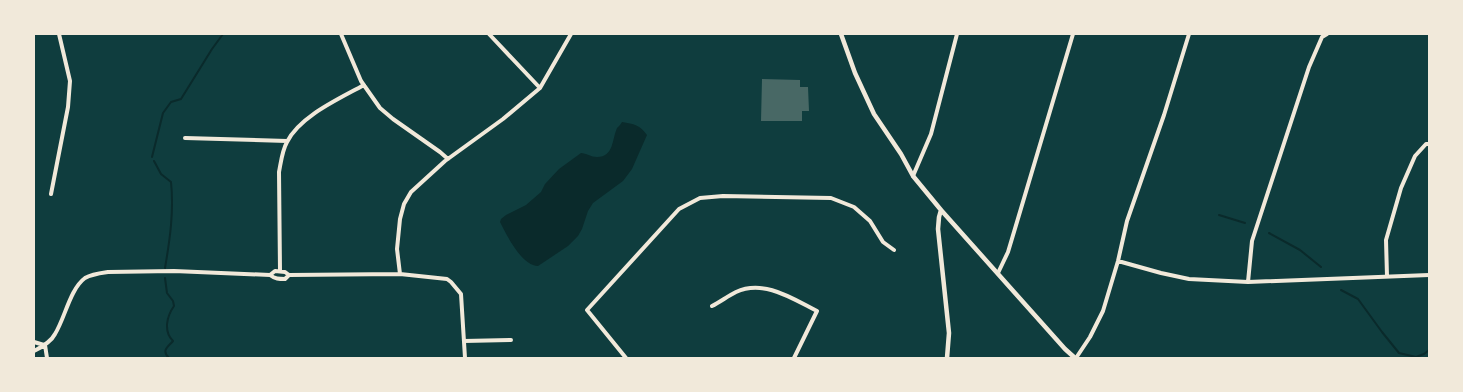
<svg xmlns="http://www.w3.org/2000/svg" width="1463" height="392" font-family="Inter,sans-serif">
	<rect width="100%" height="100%" fill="#0f3d3e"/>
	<path fill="#0a2a2b" d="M 622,122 C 634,124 640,125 647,135 L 632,169 L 623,181 L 593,203 L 588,211 L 582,229 L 578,236 L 568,246 L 538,266 C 522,266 507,236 500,222 L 501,219 L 506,215 L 526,205 L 541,192 L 545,184 L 559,169 L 581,153 C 586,153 591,157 597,157 C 614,157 612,139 617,128 C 618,127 621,124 622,122 Z"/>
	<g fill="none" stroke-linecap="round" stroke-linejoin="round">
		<path stroke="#0a2a2b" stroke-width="2" d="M 152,157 L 163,113 L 171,102 L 181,99 L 212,49 L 223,34
			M 154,161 L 161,174 L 171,182 C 174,211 170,239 165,268
			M 1219,215 L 1245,223
			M 1269,233 L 1300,250 L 1321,267
			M 165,278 L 167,293 L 173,301 L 174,306 C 167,316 163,331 173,341 C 168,347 161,350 169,358
			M 1341,290 L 1358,299 L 1382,332 L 1399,353 L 1416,357 L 1424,354 L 1429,350"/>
	</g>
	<path fill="#486865" d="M 762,79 L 800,80 L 800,87 L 808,87 L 809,111 L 802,111 L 802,121 L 761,121 Z"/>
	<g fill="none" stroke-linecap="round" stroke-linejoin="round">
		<path stroke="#f1e9da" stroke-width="4" d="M 341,34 L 361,81 L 380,108 L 393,119 L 440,152 L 448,159
			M 489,34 L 540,88
			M 185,138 L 287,141
			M 913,176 L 931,134 L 957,34
			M 51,194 L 68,107 L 70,81 L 59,34
			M 1118,261 L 1161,273 L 1189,279 L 1248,282 L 1429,275
			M 280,271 L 279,172 C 281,162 282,151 287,142 C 300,116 339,99 364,85
			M 998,273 L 1008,252 L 1073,34
			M 400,274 L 397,249 L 400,219 L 404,204 L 411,192 L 445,161 L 503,119 L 540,88 L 571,34
			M 270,275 L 275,271 L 285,272 L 289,275
			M 1387,276 L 1386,240 L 1401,188 L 1415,156 L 1426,144 L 1429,144
			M 1248,282 L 1252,241 L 1309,67 L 1322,37 L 1327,34
			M 712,306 C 720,302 728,296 736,292 C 764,279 793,299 817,311 L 794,358
			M 464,341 L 511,340
			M 34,342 L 44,345
			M 45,345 L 47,358
			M 34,351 C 42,347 51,342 55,334 C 65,318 70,289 85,278 C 92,274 101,273 108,272 L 174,271 L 270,275 C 275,279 279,279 285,279 L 289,275 L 400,274 L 447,279 L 451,282 L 461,294 L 465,358
			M 626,358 L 587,310 L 679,209 L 700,198 L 723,196 L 831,198 L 854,207 L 870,221 L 883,242 L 894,250
			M 1076,358 L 1090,337 L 1103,311 L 1118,261 L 1127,221 L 1164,115 L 1189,34"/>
		<path stroke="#f1e9da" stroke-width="4.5" d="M 841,34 L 855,73 L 874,114 L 901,154 L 913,176 L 941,210 L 1065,349 L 1075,358
			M 941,210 L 939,217 L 938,229 L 949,333 L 947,358"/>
	</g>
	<rect width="1463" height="392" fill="none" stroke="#f1e9da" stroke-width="70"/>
</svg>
